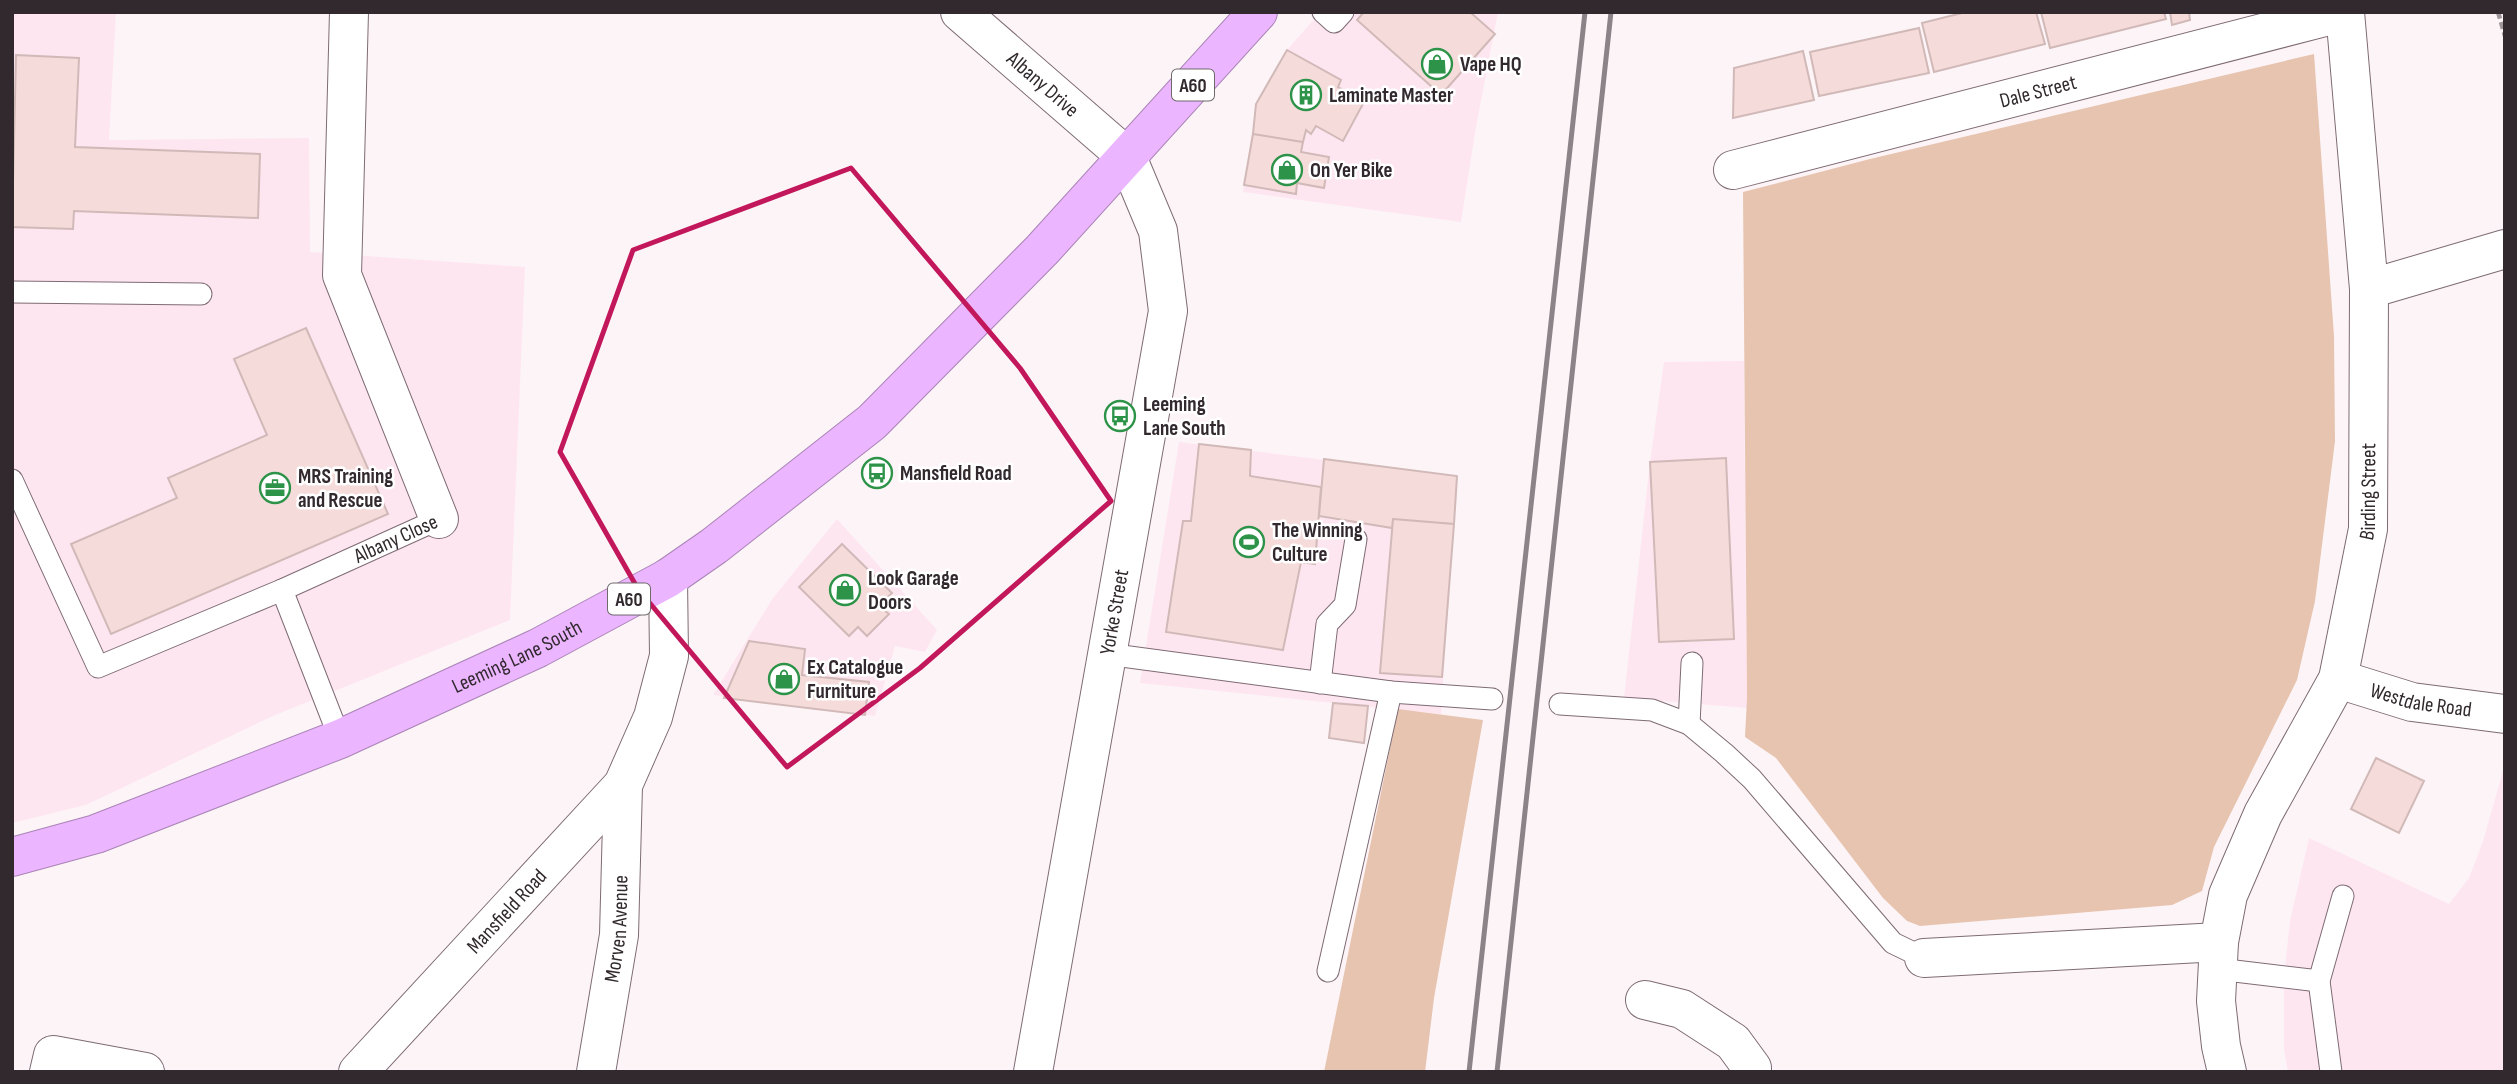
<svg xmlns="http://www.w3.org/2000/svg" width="2517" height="1084" font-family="'Sofia Sans Condensed',sans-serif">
	<rect width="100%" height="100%" fill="#fdf4f8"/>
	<path fill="#fee6f1" d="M 12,12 L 116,12 L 109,140 L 309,138 L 310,252 L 525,267 L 510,620 L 273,716 L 86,805 L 12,823 Z
		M 1309,12 L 1498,12 L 1476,127 L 1461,222 L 1243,192 L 1256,104 L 1287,50 L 1315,18 Z
		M 1744,361 L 1747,708 L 1624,698 L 1650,462 L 1664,362 Z
		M 1179,442 L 1457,476 L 1441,714 L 1140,683 Z
		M 837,519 L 937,630 L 925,652 L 895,646 L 875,716 L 713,695 L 773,598 Z
		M 2503,771 L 2505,1072 L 2288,1072 L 2284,1050 L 2284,977 L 2290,921 L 2309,838 L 2449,904 L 2469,878 L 2483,841 Z"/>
	<path fill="#e7c4af" d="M 2314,54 L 2334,336 L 2335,441 L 2315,601 L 2297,680 L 2214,847 L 2202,891 L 2172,905 L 1920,926 L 1907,921 L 1883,898 L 1776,758 L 1745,737 L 1747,698 L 1743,192 L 1870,159 Z
		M 1398,709 L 1483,720 L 1434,998 L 1425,1072 L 1324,1072 Z"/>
	<path fill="#f5dcdb" stroke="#d1b9b8" stroke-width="2" d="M 1364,12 L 1470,12 L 1495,34 L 1441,95 L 1357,20 Z
		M 1966,12 L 2036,12 L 2045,44 L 1934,72 L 1922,23 Z
		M 2041,12 L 2164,12 L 2166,19 L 2050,48 Z
		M 2170,12 L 2189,12 L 2190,20 L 2172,25 Z
		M 1919,28 L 1929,73 L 1819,96 L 1810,52 Z
		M 1287,50 L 1341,80 L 1338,87 L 1364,102 L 1343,141 L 1316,126 L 1311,134 L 1306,130 L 1303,142 L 1253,134 L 1256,104 Z
		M 1803,51 L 1814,100 L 1733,118 L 1734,68 Z
		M 16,55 L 79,58 L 75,147 L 260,154 L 258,218 L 74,211 L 73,229 L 12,227 Z
		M 1253,134 L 1303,142 L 1301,152 L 1329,157 L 1324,188 L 1297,183 L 1296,194 L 1244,185 Z
		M 306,328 L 388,514 L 111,634 L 71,544 L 177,498 L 168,478 L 267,435 L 234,359 Z
		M 1199,444 L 1251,450 L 1250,476 L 1321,487 L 1315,564 L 1301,562 L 1283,650 L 1166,632 L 1183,521 L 1191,521 Z
		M 1726,458 L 1734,639 L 1659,642 L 1650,462 Z
		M 1324,459 L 1457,476 L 1454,524 L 1393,519 L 1392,528 L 1319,516 Z
		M 1393,519 L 1454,524 L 1442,677 L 1380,673 Z
		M 842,544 L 892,593 L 879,606 L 889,614 L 867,636 L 858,627 L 849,636 L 799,587 Z
		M 749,641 L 805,649 L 802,675 L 869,682 L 865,715 L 724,698 Z
		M 1333,703 L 1368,706 L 1364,743 L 1329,738 Z
		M 2376,758 L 2424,781 L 2399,833 L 2351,809 Z"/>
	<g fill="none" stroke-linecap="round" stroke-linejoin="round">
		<g stroke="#7e6b74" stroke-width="23">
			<g id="lane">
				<path d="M 1323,12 L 1334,22 L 1343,12"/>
				<path d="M 12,292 L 201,294"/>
				<path id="s1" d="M 12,480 L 98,667 L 282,590 L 439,519"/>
				<path d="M 282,590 L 340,739"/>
				<path d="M 1107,654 L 1391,692 L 1492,699"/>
				<path d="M 1320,683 L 1327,624 L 1345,605 L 1356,539"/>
				<path d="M 1560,704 L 1652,710 L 1689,724 L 1724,753 L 1752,779 L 1893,943 L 1924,958"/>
				<path d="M 1689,724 L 1692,663"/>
				<path d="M 2218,969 L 2319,981"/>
				<path d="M 1328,971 L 1391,692"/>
				<path d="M 2331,1072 L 2319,981 L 2343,896"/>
			</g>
		</g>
		<g stroke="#7e6b74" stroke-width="40">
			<g id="street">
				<path d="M 349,12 L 342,275 L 439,519"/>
				<path id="s2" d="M 960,12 L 1127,157 L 1158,231 L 1168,311 L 1033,1072"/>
				<path id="s3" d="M 1733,170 L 2344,12"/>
				<path d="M 2369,289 L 2505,249"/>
				<path id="s4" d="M 2338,679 L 2412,702 L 2505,714"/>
				<path d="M 1924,958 L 2219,942"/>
				<path d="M 1645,1000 L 1682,1009 L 1733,1042 L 1752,1068 L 1752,1072"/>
				<path d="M 49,1072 L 53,1055 L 145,1072"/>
				<path id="s5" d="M 596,1072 L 619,935 L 623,785"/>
				<path id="s6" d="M 2227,1072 L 2221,1046 L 2216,1001 L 2219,942 L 2228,895 L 2263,814 L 2338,679 L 2368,529 L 2369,289 L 2345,12"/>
			</g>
		</g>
		<g stroke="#7e6b74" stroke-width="40">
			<g id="secondary">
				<path id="s7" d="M 358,1072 L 623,785 L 653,717 L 669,656 L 668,578"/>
			</g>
		</g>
		<g stroke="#aa84b6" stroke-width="40">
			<g id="highway">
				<path id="s8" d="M 12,857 L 96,834 L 340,739 L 538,648 L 668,578 L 714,546 L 872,422 L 1042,250 L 1258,12"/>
			</g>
		</g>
		<path stroke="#9f969a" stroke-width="4.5" stroke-dasharray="7 3.5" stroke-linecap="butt" d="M 2498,12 L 2505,36"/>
		<use href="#lane" stroke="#fff" stroke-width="21"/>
		<use href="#street" stroke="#fff" stroke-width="38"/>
		<use href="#secondary" stroke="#fff" stroke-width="38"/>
		<use href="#highway" stroke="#ebb5ff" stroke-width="38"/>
		<path stroke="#8b8387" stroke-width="5" d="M 1469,1072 L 1585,12
			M 1497,1072 L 1611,12"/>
	</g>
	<path fill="none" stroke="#c2185b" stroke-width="5" stroke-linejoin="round" d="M 851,168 L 1020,368 L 1111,501 L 920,668 L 787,767 L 638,589 L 560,452 L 633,250 Z"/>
	<defs>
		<g id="shop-ring" transform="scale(1.575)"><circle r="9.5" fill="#fff" stroke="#2d9349" stroke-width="1.5"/><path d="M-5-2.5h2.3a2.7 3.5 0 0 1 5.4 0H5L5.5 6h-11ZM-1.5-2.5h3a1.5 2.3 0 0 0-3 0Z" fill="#2d9349"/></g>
		<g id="building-ring" transform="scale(1.575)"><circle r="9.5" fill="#fff" stroke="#2d9349" stroke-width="1.5"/><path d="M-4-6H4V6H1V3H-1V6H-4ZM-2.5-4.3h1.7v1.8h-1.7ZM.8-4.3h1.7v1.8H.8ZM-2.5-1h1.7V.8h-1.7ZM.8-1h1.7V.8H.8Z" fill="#2d9349"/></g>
		<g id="bus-ring" transform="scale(1.575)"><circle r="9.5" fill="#fff" stroke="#2d9349" stroke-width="1.5"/><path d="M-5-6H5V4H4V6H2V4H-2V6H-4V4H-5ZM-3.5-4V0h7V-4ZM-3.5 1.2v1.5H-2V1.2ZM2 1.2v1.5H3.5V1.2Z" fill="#2d9349"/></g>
		<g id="office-ring" transform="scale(1.575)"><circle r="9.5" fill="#fff" stroke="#2d9349" stroke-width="1.5"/><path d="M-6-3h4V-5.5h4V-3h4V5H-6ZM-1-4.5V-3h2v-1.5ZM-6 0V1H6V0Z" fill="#2d9349"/></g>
		<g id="stadium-ring" transform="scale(1.575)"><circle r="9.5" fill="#fff" stroke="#2d9349" stroke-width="1.5"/><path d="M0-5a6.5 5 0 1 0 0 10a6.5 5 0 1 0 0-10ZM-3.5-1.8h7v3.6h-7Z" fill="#2d9349"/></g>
	</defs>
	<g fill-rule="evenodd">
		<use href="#shop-ring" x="1437" y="64"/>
		<use href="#building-ring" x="1306" y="95"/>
		<use href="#shop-ring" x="1287" y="170"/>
		<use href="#bus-ring" x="1120" y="416"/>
		<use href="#bus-ring" x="877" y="473"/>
		<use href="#office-ring" x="275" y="488"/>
		<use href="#stadium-ring" x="1249" y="542"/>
		<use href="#shop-ring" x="845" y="590"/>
		<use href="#shop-ring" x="784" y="679"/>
	</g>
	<g text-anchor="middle" stroke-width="5" stroke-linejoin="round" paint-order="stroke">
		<g fill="#fff" stroke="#6f696c" stroke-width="2">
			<rect x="1172" y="69.5" width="42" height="31" rx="5"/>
			<rect x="608" y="583.5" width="42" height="31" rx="5"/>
		</g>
		<g font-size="19" font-weight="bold" fill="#31292d">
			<text x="1193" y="92">A60</text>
			<text x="629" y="606">A60</text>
		</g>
		<g font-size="21" font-weight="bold" fill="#31292d" stroke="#fff" text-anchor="start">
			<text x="1460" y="71">Vape HQ</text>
			<text x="1329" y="102">Laminate Master</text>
			<text x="1310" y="177">On Yer Bike</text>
			<text x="1143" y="411">Leeming<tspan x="1143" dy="24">Lane South</tspan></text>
			<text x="900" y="480">Mansfield Road</text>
			<text x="298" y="483">MRS Training<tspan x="298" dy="24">and Rescue</tspan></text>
			<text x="1272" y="537">The Winning<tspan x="1272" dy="24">Culture</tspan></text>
			<text x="868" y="585">Look Garage<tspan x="868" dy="24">Doors</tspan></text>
			<text x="807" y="674">Ex Catalogue<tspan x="807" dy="24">Furniture</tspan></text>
		</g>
		<g font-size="21" fill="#31292d" stroke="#fff">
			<text dy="7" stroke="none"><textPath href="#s2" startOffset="110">Albany Drive</textPath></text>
			<text dy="7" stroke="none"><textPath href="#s3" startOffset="315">Dale Street</textPath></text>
			<text dy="7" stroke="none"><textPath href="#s6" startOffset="612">Birding Street</textPath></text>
			<text dy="7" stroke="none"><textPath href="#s1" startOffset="530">Albany Close</textPath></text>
			<text transform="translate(1114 612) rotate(-80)" y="7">Yorke Street</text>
			<text dy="7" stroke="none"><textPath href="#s8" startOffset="544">Leeming Lane South</textPath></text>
			<text dy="7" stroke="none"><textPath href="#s4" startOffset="86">Westdale Road</textPath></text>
			<text dy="7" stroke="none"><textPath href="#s7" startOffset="219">Mansfield Road</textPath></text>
			<text dy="7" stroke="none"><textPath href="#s5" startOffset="145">Morven Avenue</textPath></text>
		</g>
	</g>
	<rect width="2517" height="1084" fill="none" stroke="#31292d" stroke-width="28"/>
</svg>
